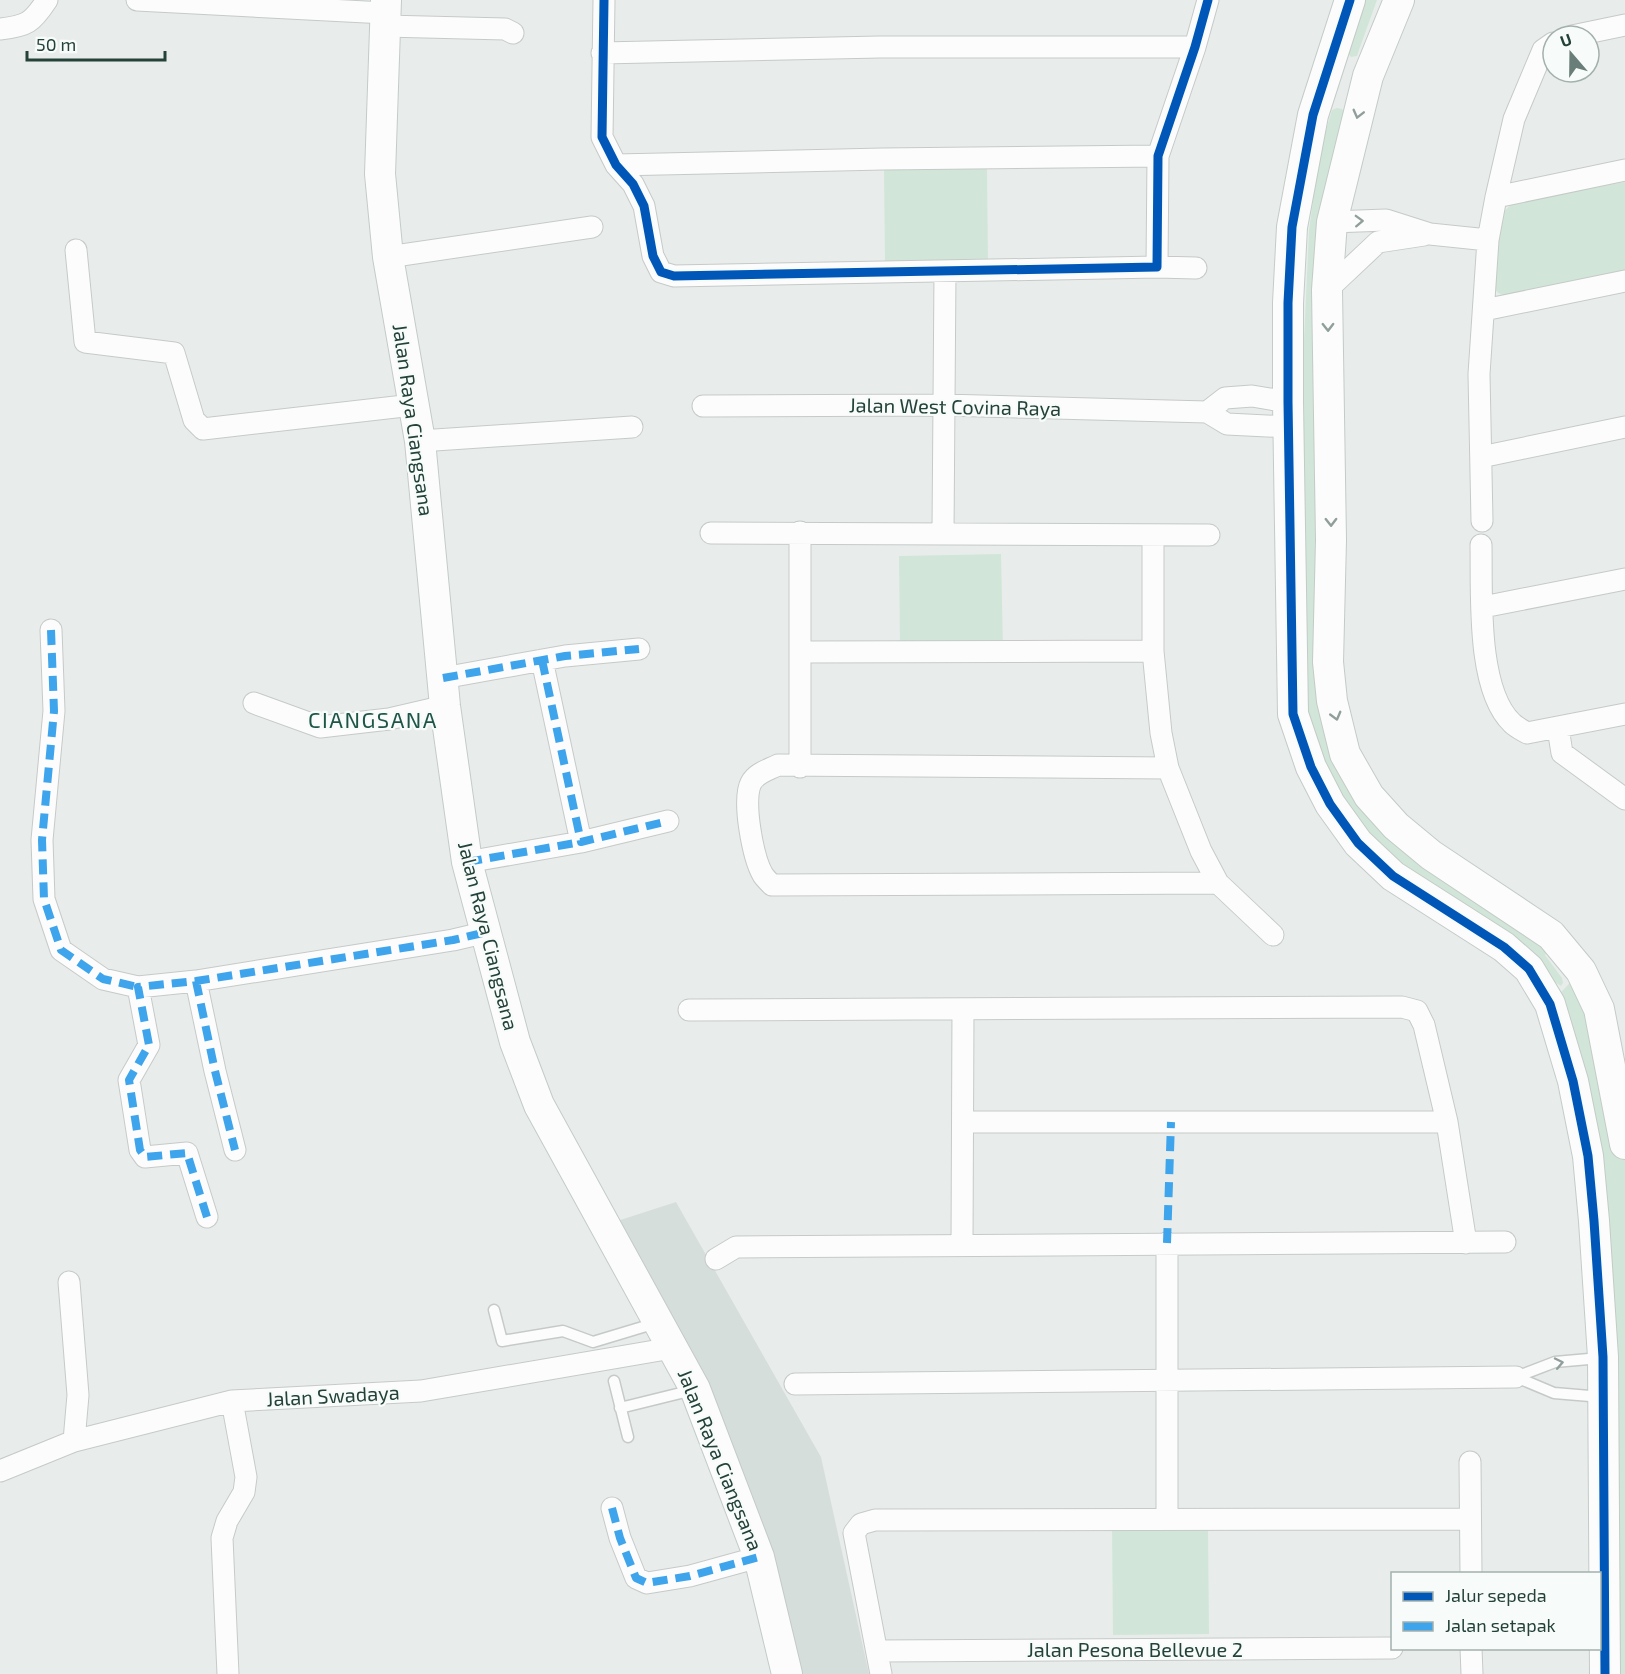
<svg xmlns="http://www.w3.org/2000/svg" width="1625" height="1674" font-family="'Exo 2',sans-serif">
	<rect width="100%" height="100%" fill="#e8edeb"/>
	<path fill="#d6dedb" d="M 676,1202 L 821,1457 L 869,1674 L 799,1674 L 614,1222 Z"/>
	<path fill="#d1e6d8" d="M 1362,0 L 1377,0 L 1359,50 L 1357,56 L 1351,57 L 1347,52 Z
		M 1337,108 L 1342,109 L 1345,114 L 1334,153 L 1337,755 L 1549,948 L 1545,955 L 1562,978 L 1563,983 L 1561,986 L 1555,982 L 1538,958 L 1423,879 L 1391,854 L 1368,832 L 1342,796 L 1324,760 L 1307,708 L 1302,385 L 1309,230 L 1320,150 L 1332,110 Z
		M 987,167 L 988,262 L 885,264 L 884,169 Z
		M 1625,182 L 1625,272 L 1509,297 L 1498,293 L 1492,285 L 1502,213 L 1514,202 Z
		M 1001,554 L 1003,649 L 900,650 L 899,556 Z
		M 1581,971 L 1625,1144 L 1625,1674 L 1605,1674 L 1603,1357 L 1550,1004 Z
		M 1208,1526 L 1209,1634 L 1113,1635 L 1112,1527 Z"/>
	<g fill="none" stroke-linecap="round" stroke-linejoin="round">
		<g stroke="#c5cac8" stroke-width="13">
			<path id="lane" d="M 494,1310 L 502,1341 L 563,1331 L 593,1342 L 656,1323
				M 1516,1377 L 1555,1362 L 1600,1358
				M 1516,1377 L 1554,1393 L 1602,1397
				M 614,1381 L 628,1437
				M 620,1408 L 693,1390"/>
		</g>
		<g stroke="#c5cac8" stroke-width="23">
			<path id="street" d="M 137,0 L 385,13
				M 604,0 L 602,137 L 616,165 L 633,184 L 644,206 L 653,256 L 661,272 L 674,276 L 1157,267 L 1158,156 L 1195,47 L 1208,0
				M 385,26 L 505,29 L 513,33
				M 0,29 C 27,26 32,23 47,0
				M 1572,36 L 1625,25
				M 602,53 L 880,47 L 1195,47
				M 616,165 L 883,159 L 1158,156
				M 1496,197 L 1625,170
				M 1332,222 L 1386,220 L 1430,234 L 1488,240
				M 76,250 L 85,342 L 174,353 L 194,420 L 203,429 L 413,405
				M 388,257 L 592,227
				M 1157,267 L 1196,268
				M 1327,290 L 1378,242 L 1424,235
				M 1484,310 L 1625,281
				M 703,406 L 944,405 L 1207,412 L 1227,424 L 1290,427
				M 1207,412 L 1225,398 L 1252,396 L 1288,402
				M 420,441 L 632,427
				M 1481,457 L 1625,427
				M 1482,521 L 1479,374 L 1488,240 L 1496,197 L 1514,119 L 1543,50 L 1553,43
				M 943,532 L 945,271
				M 711,533 L 1209,535
				M 1153,535 L 1153,651 L 1161,733 L 1168,768 L 1201,851 L 1218,883 L 1273,935
				M 1481,545 C 1482,592 1476,689 1512,723 C 1516,727 1522,730 1527,733 L 1625,714
				M 1483,607 L 1625,579
				M 51,630 L 54,711 L 42,840 L 44,899 L 61,950 L 103,979 L 138,987
				M 800,652 L 1153,651
				M 542,660 L 581,842 L 668,821
				M 443,678 L 565,656 L 639,649
				M 254,703 L 320,727 L 389,719 L 445,706
				M 1558,728 L 1562,753 L 1625,799
				M 800,767 L 800,532
				M 1168,768 L 778,765 C 768,770 756,773 751,783 C 742,800 753,858 763,875 C 765,878 769,882 772,885 L 1218,883
				M 467,862 L 581,842
				M 196,981 L 215,1071 L 235,1150
				M 689,1010 L 1402,1007 L 1417,1011 L 1424,1025 L 1447,1122 L 1466,1243
				M 963,1122 L 1447,1122
				M 207,1217 L 187,1153 L 145,1157 L 140,1150 L 129,1080 L 149,1045 L 138,987 L 196,981 L 453,940 L 487,932
				M 1167,1243 L 1167,1518
				M 962,1245 L 963,1009
				M 716,1259 L 736,1247 L 1505,1242
				M 69,1282 L 78,1395 L 74,1441
				M 795,1384 L 1516,1377
				M 1470,1462 L 1471,1574
				M 0,1471 L 74,1441 L 232,1401 L 421,1391 L 672,1348
				M 612,1508 L 620,1538 L 636,1578 L 647,1583 L 690,1576 L 759,1557
				M 1471,1648 L 1472,1674
				M 877,1651 L 1392,1648
				M 228,1674 L 222,1538 L 227,1521 L 244,1492 L 246,1477 L 232,1401
				M 881,1674 L 854,1533 L 861,1524 L 875,1520 L 1470,1519"/>
		</g>
		<g stroke="#c3cbc8" stroke-width="32">
			<path id="secondary" d="M 386,0 L 380,174 L 388,257 L 420,441 L 445,706 L 467,862 L 515,1042 L 539,1105 L 695,1389 L 759,1557 L 787,1674
				M 1350,0 L 1313,115 L 1292,227 L 1288,303 L 1288,402 L 1293,714 L 1311,767 L 1330,804 L 1358,843 L 1393,876 L 1504,947 L 1529,969 L 1550,1004 L 1573,1081 L 1588,1156 L 1594,1221 L 1603,1357 L 1605,1674
				M 1399,0 L 1368,76 L 1332,222 L 1327,290 L 1331,540 L 1328,662 L 1332,701 L 1345,754 L 1369,796 L 1396,826 L 1431,855 L 1551,935 L 1581,971 L 1599,1009 L 1625,1144"/>
		</g>
		<use href="#lane" stroke="#fcfcfc" stroke-width="10"/>
		<use href="#street" stroke="#fcfcfc" stroke-width="21"/>
		<use href="#secondary" stroke="#fcfcfc" stroke-width="30"/>
		<path stroke="#3ea4ec" stroke-width="8" stroke-dasharray="15 8" stroke-linecap="butt" d="M 51,630 L 54,711 L 42,840 L 44,899 L 61,950 L 103,979 L 138,987
			M 542,660 L 581,842 L 668,821
			M 443,678 L 565,656 L 639,649
			M 467,862 L 581,842
			M 196,981 L 215,1071 L 235,1150
			M 207,1217 L 187,1153 L 145,1157 L 140,1150 L 129,1080 L 149,1045 L 138,987 L 196,981 L 453,940 L 487,932
			M 1167,1243 L 1171,1122
			M 612,1508 L 620,1538 L 636,1578 L 647,1583 L 690,1576 L 759,1557"/>
		<g stroke="#f7fbf9" stroke-width="13">
			<path id="cycleway" d="M 604,0 L 602,137 L 616,165 L 633,184 L 644,206 L 653,256 L 661,272 L 674,276 L 1157,267 L 1158,156 L 1195,47 L 1208,0
				M 1350,0 L 1313,115 L 1292,227 L 1288,303 L 1288,402 L 1293,714 L 1311,767 L 1330,804 L 1358,843 L 1393,876 L 1504,947 L 1529,969 L 1550,1004 L 1573,1081 L 1588,1156 L 1594,1221 L 1603,1357 L 1605,1674"/>
		</g>
		<use href="#cycleway" stroke="#0057b8" stroke-width="9"/>
	</g>
	<defs><path id="oneway-chevron" d="M-2-3.5L2.5 0L-2 3.5" fill="none" stroke-width="1.6" stroke-linecap="round" stroke-linejoin="round" transform="scale(1.5)"/></defs>
	<g stroke="#909f9b">
		<use href="#oneway-chevron" transform="translate(1358 114) rotate(104)"/>
		<use href="#oneway-chevron" transform="translate(1359 221) rotate(-2)"/>
		<use href="#oneway-chevron" transform="translate(1328 327) rotate(89)"/>
		<use href="#oneway-chevron" transform="translate(1331 522) rotate(89)"/>
		<use href="#oneway-chevron" transform="translate(1336 716) rotate(75)"/>
		<use href="#oneway-chevron" transform="translate(1559 1363) rotate(-12)"/>
	</g>
	<g text-anchor="middle" stroke-width="4.5" stroke-linejoin="round" paint-order="stroke">
		<g font-size="20" fill="#24423a" stroke="#f7fbf9">
			<text transform="translate(955 407) rotate(1)" y="7">Jalan West Covina Raya</text>
			<text transform="translate(413 420) rotate(82)" y="7">Jalan Raya Ciangsana</text>
			<text transform="translate(488 936) rotate(76)" y="7">Jalan Raya Ciangsana</text>
			<text transform="translate(333 1396) rotate(-3)" y="7">Jalan Swadaya</text>
			<text transform="translate(720 1460) rotate(68)" y="7">Jalan Raya Ciangsana</text>
			<text x="1135" y="1657">Jalan Pesona Bellevue 2</text>
		</g>
		<g font-size="22" letter-spacing="1.5" fill="#1f5548" stroke="#f7fbf9">
			<text x="373" y="728">CIANGSANA</text>
		</g>
	</g>
	<rect x="1391" y="1572" width="210" height="78" fill="#f7fbf9" stroke="#a3b1ad" stroke-width="1.5"/>
	<rect x="1403" y="1592" width="30" height="9" fill="#0057b8" stroke="#a3b1ad" stroke-width="1.5"/>
	<text x="1445" y="1602" font-size="18" fill="#24423a">Jalur sepeda</text>
	<rect x="1403" y="1622" width="30" height="9" fill="#3ea4ec" stroke="#a3b1ad" stroke-width="1.5"/>
	<text x="1445" y="1632" font-size="18" fill="#24423a">Jalan setapak</text>
	<g transform="translate(1571 54) rotate(340)"><circle r="28" fill="#f7fbf9" stroke="#a3b1ad" stroke-width="1.5"/>
	<path d="M0-4.5L10 22L0 15L-10 22Z" fill="#697e78"/>
	<text y="-9" font-size="16" font-weight="bold" text-anchor="middle" fill="#24423a">U</text>
	</g>
	<path d="M27 51v9h138v-9" fill="none" stroke="#24423a" stroke-width="3"/>
	<text x="36" y="51" font-size="18" fill="#24423a" stroke="#f7fbf9" stroke-width="4.5" paint-order="stroke">50 m</text>
</svg>
